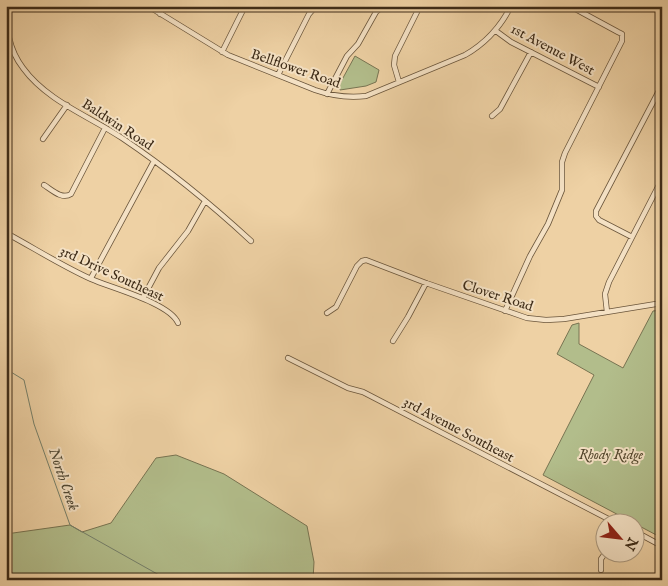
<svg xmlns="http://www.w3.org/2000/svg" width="668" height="586" font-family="'IM FELL English',serif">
	<rect width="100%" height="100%" fill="#eed1a4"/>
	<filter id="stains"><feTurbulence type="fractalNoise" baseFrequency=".004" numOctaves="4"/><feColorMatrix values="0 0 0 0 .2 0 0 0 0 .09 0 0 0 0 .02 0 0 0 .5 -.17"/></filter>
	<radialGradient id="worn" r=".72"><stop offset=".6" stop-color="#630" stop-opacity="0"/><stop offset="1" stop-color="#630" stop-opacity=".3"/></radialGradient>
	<path fill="#b2bd8b" stroke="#787452" d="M 355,56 L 379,70 L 376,82 L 366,86 L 340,90 L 338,87 Z
		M 662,310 L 662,538 L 543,475 L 594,375 L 557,354 L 572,325 L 579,323 L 579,344 L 623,368 L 653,311 Z
		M 176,455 L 224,474 L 307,526 L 314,562 L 313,580 L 6,580 L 6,534 L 70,525 L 82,532 L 111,523 L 156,458 Z"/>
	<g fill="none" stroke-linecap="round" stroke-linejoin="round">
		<path stroke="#75806b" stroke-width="1" d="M 6,369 L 24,380 L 34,424 L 70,525 L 168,580"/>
		<g stroke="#6a553b" stroke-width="6">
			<path id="minor" d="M 9,6 C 4,27 10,51 23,68 C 47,101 89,116 122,138 C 168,169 211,204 251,241
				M 148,6 L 228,55 L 315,90 C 332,96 348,98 366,96 L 465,55 C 486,43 500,28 511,6
				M 160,14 L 164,6
				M 496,31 L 511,42 L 599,87
				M 222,52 L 245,6
				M 278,75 L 309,14 L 316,6
				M 399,82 L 394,65 L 395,56 L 420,6
				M 327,94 L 347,56 L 358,44 L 376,12 L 382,7
				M 492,116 L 500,109 L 531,52
				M 43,139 L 67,105
				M 44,185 C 52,190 62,200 71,194 L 105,128
				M 6,233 C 34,248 62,266 91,279 C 111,288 170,303 178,323
				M 632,237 L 599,220 L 596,216 L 596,211 L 662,85
				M 91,278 L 154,161
				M 143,298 L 159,268 L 188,231 L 205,201
				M 505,311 L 530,256 L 548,224 L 562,190 L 562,162 L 565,153 L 622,41 L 622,34 L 618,32 L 570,6
				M 607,312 L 605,294 L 609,282 L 662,179
				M 327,313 L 336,307 L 357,266 L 362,261 L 366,260 L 426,283 L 527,318 L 546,320 L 564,319 L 662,303
				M 393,341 L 408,317 L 426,283
				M 288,358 L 348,388 L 363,392 L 618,524
				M 6,459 L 8,458
				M 636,532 L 662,546
				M 601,570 L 601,559 L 606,552"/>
		</g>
		<use href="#minor" stroke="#f4e1c4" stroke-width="4.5"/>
	</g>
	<g text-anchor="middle" stroke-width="4" stroke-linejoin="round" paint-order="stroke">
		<g font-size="14" fill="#3e2c18" stroke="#f4e1c4">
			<text transform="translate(553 49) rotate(28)" y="5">1st Avenue West</text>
			<text transform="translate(296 68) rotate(19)" y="5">Bellflower Road</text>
			<text transform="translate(118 124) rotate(33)" y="5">Baldwin Road</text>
			<text transform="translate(112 273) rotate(25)" y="5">3rd Drive Southeast</text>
			<text transform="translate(498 295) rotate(18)" y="5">Clover Road</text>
			<text transform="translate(459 429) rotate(28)" y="5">3rd Avenue Southeast</text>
		</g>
		<g font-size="14" font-style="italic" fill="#55492f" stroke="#f4e1c4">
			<text x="611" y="459">Rhody Ridge</text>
		</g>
		<g font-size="15" font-style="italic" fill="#504834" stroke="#f4e1c4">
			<text transform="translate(64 479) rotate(71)" y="5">North Creek</text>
		</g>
	</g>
	<rect width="668" height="586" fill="none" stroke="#eed1a4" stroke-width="25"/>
	<rect x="8" y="8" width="653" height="571" fill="none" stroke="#3e2c18" stroke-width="2.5"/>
	<rect x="12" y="12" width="643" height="561" fill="none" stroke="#3e2c18"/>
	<g transform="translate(620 538) rotate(118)"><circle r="24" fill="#f4e1c4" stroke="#ab997f"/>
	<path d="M0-4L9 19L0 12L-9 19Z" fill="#8f2418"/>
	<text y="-8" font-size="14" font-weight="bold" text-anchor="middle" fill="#3e2c18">N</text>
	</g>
	<rect width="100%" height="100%" filter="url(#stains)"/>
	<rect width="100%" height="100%" fill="url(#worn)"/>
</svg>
